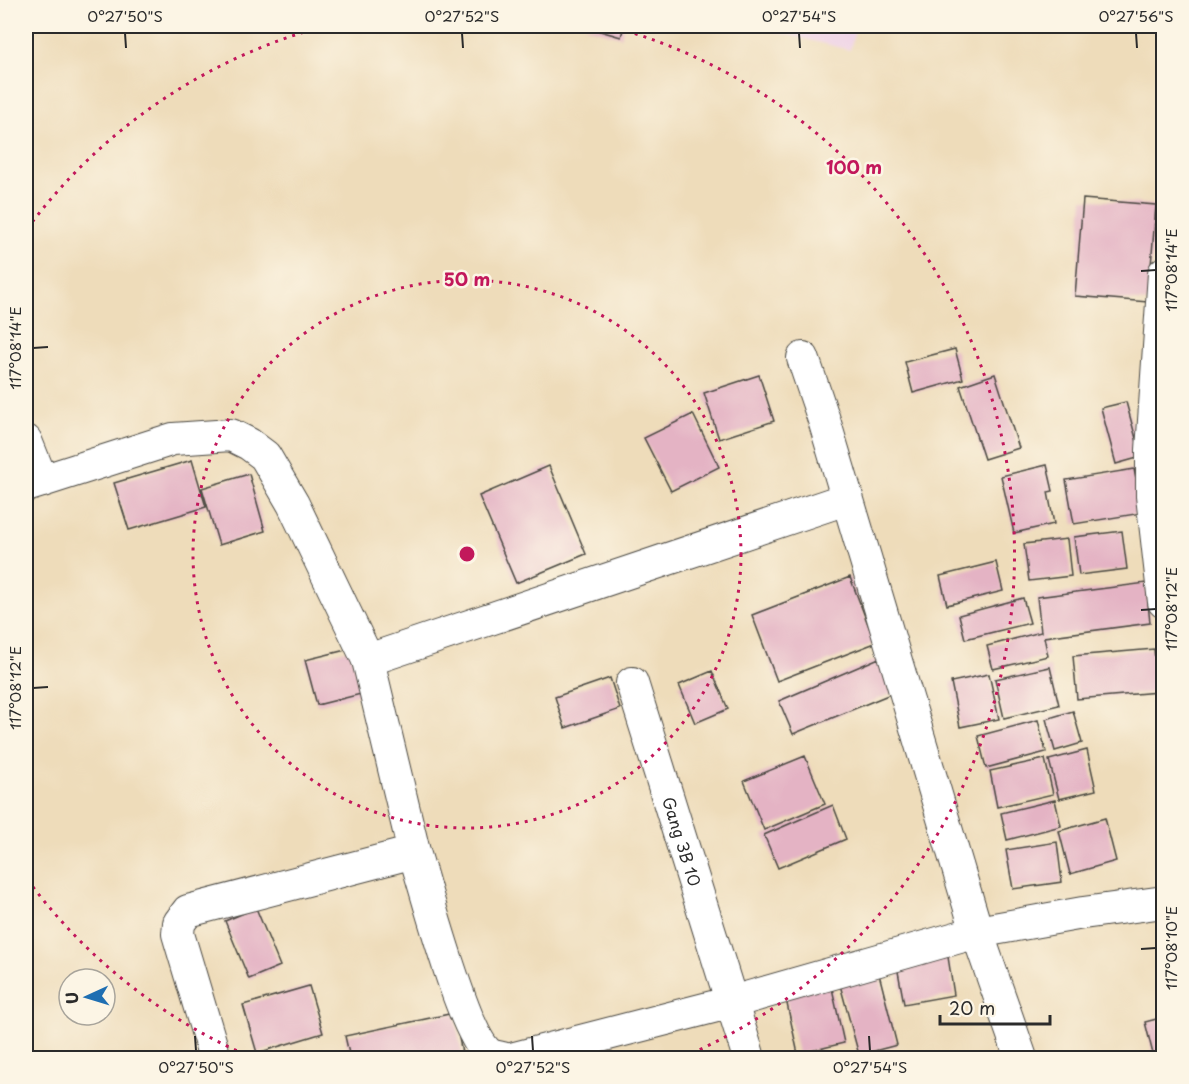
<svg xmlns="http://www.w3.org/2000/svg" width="1189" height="1084" font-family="'Playpen Sans',sans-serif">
	<rect width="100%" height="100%" fill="#fcf5e5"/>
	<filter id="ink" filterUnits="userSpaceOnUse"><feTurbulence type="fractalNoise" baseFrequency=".0167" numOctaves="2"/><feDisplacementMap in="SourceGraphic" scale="12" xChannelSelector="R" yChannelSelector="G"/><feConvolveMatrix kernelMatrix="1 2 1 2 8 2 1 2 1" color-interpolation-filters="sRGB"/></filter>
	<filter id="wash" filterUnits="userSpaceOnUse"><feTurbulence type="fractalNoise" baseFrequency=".008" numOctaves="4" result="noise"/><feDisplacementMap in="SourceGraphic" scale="24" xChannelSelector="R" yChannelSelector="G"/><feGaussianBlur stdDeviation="1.35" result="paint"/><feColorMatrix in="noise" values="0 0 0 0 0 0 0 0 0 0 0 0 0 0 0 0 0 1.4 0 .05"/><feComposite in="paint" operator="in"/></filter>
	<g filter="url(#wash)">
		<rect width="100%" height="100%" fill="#eedcba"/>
		<path fill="#eed0e7" d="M 752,26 L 856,26 L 850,50 Z"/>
		<g id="blocks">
			<path fill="#e4b3c4" d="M 583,26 L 624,26 L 621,37 Z
				M 817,26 L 837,26 L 835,31 Z
				M 1083,199 L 1156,205 L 1148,302 L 1075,296 Z
				M 955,349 L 963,379 L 913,393 L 905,362 Z
				M 995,374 L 1019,448 L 984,459 L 960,386 Z
				M 759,375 L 774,421 L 719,439 L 704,393 Z
				M 1126,402 L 1141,457 L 1116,464 L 1101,408 Z
				M 693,414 L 719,467 L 671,491 L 644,438 Z
				M 192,460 L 206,507 L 129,530 L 114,483 Z
				M 1047,465 L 1053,491 L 1048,492 L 1054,524 L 1014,533 L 1001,476 Z
				M 549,466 L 586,554 L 516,583 L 479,496 Z
				M 1134,469 L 1142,513 L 1074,524 L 1066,480 Z
				M 249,474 L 265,531 L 219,545 L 202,488 Z
				M 1122,531 L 1127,569 L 1079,575 L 1074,537 Z
				M 1067,539 L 1071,576 L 1029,581 L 1024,544 Z
				M 996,562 L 1003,591 L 947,605 L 940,576 Z
				M 850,577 L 875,643 L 777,681 L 752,615 Z
				M 1146,583 L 1150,623 L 1044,637 L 1048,656 L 993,669 L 987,646 L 1041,632 L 1037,597 Z
				M 1023,598 L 1030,623 L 965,639 L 959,615 Z
				M 350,649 L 361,694 L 317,705 L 305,660 Z
				M 1154,649 L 1158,692 L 1077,699 L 1073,656 Z
				M 879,658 L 893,693 L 793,734 L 779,701 Z
				M 1050,667 L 1059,705 L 1004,718 L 995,679 Z
				M 712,671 L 728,709 L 695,723 L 679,685 Z
				M 989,674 L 999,719 L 960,727 L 951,682 Z
				M 610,678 L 620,709 L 565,728 L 555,697 Z
				M 1073,711 L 1082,743 L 1055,751 L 1046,719 Z
				M 1038,720 L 1046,752 L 986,768 L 978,736 Z
				M 1087,750 L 1096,790 L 1059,799 L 1049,760 Z
				M 805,756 L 825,804 L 764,830 L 744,781 Z
				M 1045,759 L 1053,794 L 997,807 L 990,771 Z
				M 1055,800 L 1061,826 L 1007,840 L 1001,813 Z
				M 833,805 L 846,839 L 778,868 L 764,835 Z
				M 1105,818 L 1116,861 L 1070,874 L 1059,831 Z
				M 1057,842 L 1062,882 L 1013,889 L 1006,850 Z
				M 256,908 L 280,966 L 249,979 L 225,921 Z
				M 948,957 L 954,995 L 904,1004 L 897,966 Z
				M 878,970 L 897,1045 L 859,1055 L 839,981 Z
				M 830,979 L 844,1043 L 798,1054 L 784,990 Z
				M 309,986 L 323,1033 L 257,1053 L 243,1005 Z
				M 454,1013 L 463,1058 L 350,1058 L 345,1036 Z
				M 1164,1017 L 1164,1051 L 1153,1054 L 1145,1022 Z
				M 347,1053 L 347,1058 L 319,1058 L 319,1057 Z"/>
		</g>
	</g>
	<g filter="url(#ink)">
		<use href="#blocks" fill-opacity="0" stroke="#484640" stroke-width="1.5"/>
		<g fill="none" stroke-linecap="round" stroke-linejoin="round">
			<g stroke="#484640" stroke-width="34">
				<g id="street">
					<path d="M 1164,273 L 1152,450 L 1152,496 L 1164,602"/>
					<path d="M 803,358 L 824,420 L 977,932 L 1021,1058"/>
					<path d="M 26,441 L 42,481 L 26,486"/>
					<path d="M 42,481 L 173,439 L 231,435 L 249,444 L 265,456 L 293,504 L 368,660 L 414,852"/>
					<path d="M 368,660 L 846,499"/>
					<path id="s1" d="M 632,683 L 749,1058"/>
					<path d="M 215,1058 L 178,934 L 179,923 L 188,911 L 414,852 C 426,889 463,1034 489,1054 C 492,1056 499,1057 502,1058"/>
					<path d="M 515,1058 L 732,1002 L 977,932 L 1083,913 L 1164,902"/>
				</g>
			</g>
			<use href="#street" stroke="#fff" stroke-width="32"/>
		</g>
	</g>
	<path fill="none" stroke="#2b2b2b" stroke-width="2" d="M 125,33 L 126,48M 462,33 L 463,48M 799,33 L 800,48M 1136,33 L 1137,48M 1141,271 L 1156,270M 33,348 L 48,347M 1141,610 L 1156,609M 33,688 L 48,687M 1141,949 L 1156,948M 195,1036 L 196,1051M 532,1036 L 533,1051M 869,1036 L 870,1051"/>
	<g fill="none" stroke="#c2185b" stroke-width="3" stroke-dasharray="3 6">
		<circle cx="467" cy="554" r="274"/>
		<path d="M253 1058A547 547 0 0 1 27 879M27 229A547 547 0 0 1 325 26M609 26A547 547 0 0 1 681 1058"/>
	</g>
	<g text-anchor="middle" stroke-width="5" stroke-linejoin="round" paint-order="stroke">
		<g font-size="16" fill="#2b2b2b" stroke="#fcf5e5">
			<text dy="6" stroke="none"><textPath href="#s1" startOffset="166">Gang 3B 10</textPath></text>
		</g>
	</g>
	<circle cx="467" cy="554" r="9" fill="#c2185b" stroke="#fcf5e5" stroke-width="3"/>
	<g font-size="18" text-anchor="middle" font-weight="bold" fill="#c2185b" stroke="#fcf5e5" stroke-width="5" stroke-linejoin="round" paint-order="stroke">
		<text x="854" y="174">100 m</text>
		<text x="467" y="286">50 m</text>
	</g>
	<rect width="1189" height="1084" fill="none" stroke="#fcf5e5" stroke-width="66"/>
	<g transform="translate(87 997) rotate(266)"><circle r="28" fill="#fcf5e5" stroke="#a8a49b" stroke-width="1.5"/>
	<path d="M0-4.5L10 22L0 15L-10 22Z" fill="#1f6fb2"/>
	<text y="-9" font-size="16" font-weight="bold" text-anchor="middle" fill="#2b2b2b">U</text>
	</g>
	<path d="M940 1015v9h110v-9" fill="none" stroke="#2b2b2b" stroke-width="3"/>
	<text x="949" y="1015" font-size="18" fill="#2b2b2b" stroke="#fcf5e5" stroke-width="4.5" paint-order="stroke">20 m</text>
	<rect x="33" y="33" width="1123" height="1018" fill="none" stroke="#2b2b2b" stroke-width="2"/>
	<g font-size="15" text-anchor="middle" fill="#2b2b2b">
		<text x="125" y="22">0°27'50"S</text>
		<text x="462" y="22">0°27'52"S</text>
		<text x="799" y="22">0°27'54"S</text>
		<text x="1136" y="22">0°27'56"S</text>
		<text transform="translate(1172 270) rotate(-90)" y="5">117°08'14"E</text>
		<text transform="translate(16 348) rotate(-90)" y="5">117°08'14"E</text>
		<text transform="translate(1172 609) rotate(-90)" y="5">117°08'12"E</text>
		<text transform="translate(16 688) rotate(-90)" y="5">117°08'12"E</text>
		<text transform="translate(1172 948) rotate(-90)" y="5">117°08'10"E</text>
		<text x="196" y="1073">0°27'50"S</text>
		<text x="533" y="1073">0°27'52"S</text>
		<text x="870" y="1073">0°27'54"S</text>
	</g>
</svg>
